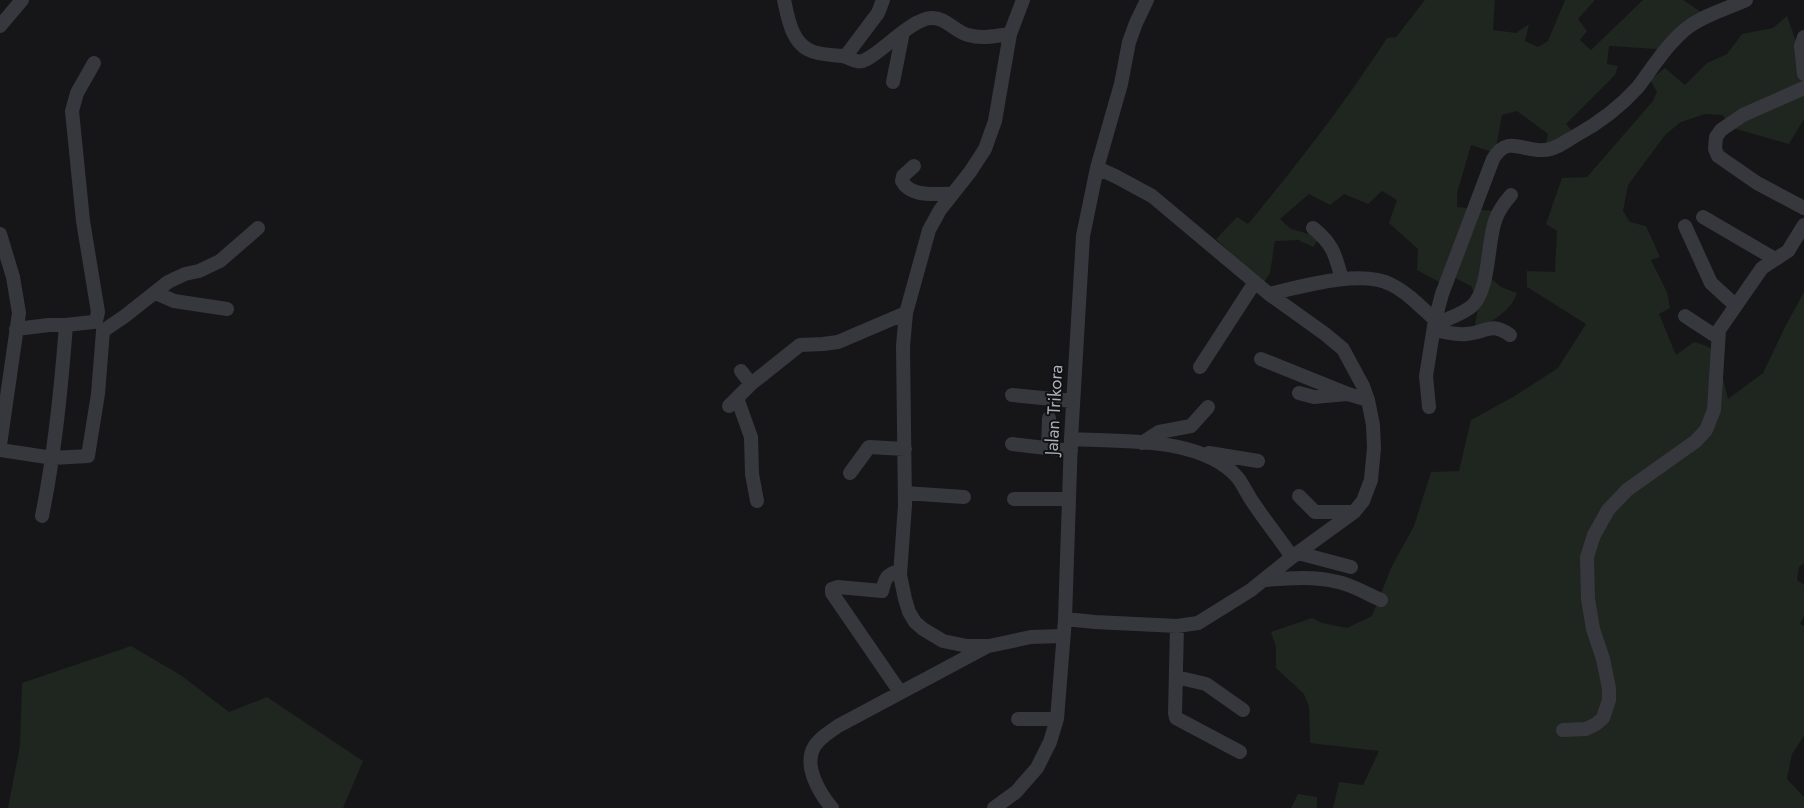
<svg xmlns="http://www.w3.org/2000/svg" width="1804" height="808" font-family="Jost,sans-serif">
	<rect width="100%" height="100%" fill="#161618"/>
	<path fill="#1e261f" d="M 1425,0 L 1495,0 L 1493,30 L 1516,33 L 1529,24 L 1525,41 L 1538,47 L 1548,41 L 1565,0 L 1595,0 L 1578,19 L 1587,31 L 1580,40 L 1591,50 L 1643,0 L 1683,0 L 1704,14 L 1672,50 L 1609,46 L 1607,64 L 1618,66 L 1615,75 L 1566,124 L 1577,136 L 1544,154 L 1548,134 L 1517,111 L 1502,115 L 1495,153 L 1471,145 L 1457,193 L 1457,207 L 1492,211 L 1486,274 L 1501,287 L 1517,293 C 1511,311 1491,323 1474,330 L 1479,302 L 1471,286 L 1449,275 L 1439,282 L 1417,270 L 1418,249 L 1389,223 L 1397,200 L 1382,191 L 1368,204 L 1344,194 L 1330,205 L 1309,194 L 1280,219 L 1291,229 L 1309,234 L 1318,240 L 1313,247 L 1298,240 L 1275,241 L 1270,273 L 1263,284 L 1216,239 L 1237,217 L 1248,224 C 1297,165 1345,103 1387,38 L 1396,37 Z
		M 1787,16 L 1804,64 L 1804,119 L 1789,144 L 1729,127 L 1723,115 L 1705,114 L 1681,122 L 1665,135 L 1628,185 L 1623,211 L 1630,222 L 1646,226 L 1660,257 L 1651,260 L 1667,292 L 1670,308 L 1659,314 L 1676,355 L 1694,342 L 1707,346 L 1717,353 L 1728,399 L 1763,373 L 1785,327 L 1804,292 L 1804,563 L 1799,567 L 1797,580 L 1804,585 L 1804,616 L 1800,624 L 1804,626 L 1804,736 L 1792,754 L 1787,779 L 1804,797 L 1804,808 L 1333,808 L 1339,782 L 1363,785 L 1379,751 L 1310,743 L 1309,707 L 1304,694 L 1276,668 L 1276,647 L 1271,632 L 1312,618 L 1322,623 L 1347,628 L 1372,616 L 1392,566 L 1414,526 L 1431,472 L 1459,471 L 1471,420 L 1513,397 L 1558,368 L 1586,324 L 1527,287 L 1527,271 L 1555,272 L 1557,231 L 1546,224 L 1562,178 L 1587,177 L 1653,101 L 1657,92 L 1650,80 L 1665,68 L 1685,85 L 1707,63 L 1727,54 L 1742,34 L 1773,28 Z
		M 131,646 L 182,676 L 229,712 L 267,697 L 363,761 L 343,808 L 8,808 L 20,746 L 22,683 Z
		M 1298,794 L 1317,797 L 1317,808 L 1291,808 Z"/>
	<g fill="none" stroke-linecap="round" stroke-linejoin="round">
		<path stroke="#37383d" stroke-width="14" d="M 784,0 C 788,17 791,41 809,50 C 818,55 832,55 842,56 C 852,58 856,65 867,59 C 884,50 912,19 931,18 C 946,17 955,32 968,35 C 982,39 996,36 1010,34
			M 1023,0 L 1010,34 L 995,121 L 985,149 L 970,172 L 940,210 L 929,230 L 906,313 L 903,346 L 905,505 L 900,575 L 905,599 L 909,612 L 915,622 L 923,629 L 943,641 L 967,646 L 989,646 L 1031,637 L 1063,636
			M 0,26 L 22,0
			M 1804,37 L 1801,46 L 1804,74
			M 845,57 L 878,13 L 883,0
			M 893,82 L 903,32
			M 1804,88 L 1743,115 L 1721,130 L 1716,137 L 1715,149 L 1718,156 L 1757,183 L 1804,208
			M 914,166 L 903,176 L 902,181 C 911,198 936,193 952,194
			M 1703,217 L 1775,259
			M 1685,226 L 1711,283 L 1735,305
			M 1313,228 C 1334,245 1335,255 1342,279
			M 0,234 L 13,277 L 19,313 L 0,445
			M 156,293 L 174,301 L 227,309
			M 1269,294 C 1300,287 1361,269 1390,284 C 1407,292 1421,307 1435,320
			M 1685,316 L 1717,337
			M 1435,325 C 1446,319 1463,314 1472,306 C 1490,289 1487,244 1495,221 C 1498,211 1504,203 1511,195
			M 16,329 L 49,325 L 66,325 L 93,322 L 96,321 L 98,312 L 83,221 L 72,111 L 77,93 L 94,63
			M 1434,330 C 1445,332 1455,335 1466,334 C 1486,333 1490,321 1510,335
			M 1261,359 L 1348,394 L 1368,400
			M 1200,367 L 1255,282
			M 741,371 L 751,384
			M 1299,393 L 1314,397 L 1347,394
			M 1012,395 L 1073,401
			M 737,398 L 751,437 L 752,474 L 757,501
			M 729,406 L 751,384 L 800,345 L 823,344 L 838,342 L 906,313
			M 1429,407 L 1426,376 L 1435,320 L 1442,294 L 1493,159 C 1508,134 1522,152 1544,150 C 1555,150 1566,141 1575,136 C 1599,123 1620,107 1638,87 C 1653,67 1667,44 1687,28 C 1702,16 1728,8 1746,0
			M 1071,439 C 1121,442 1202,436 1238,478 C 1244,486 1248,496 1254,504 C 1266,522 1280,539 1292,557
			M 1142,443 L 1159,432 L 1191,426 L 1208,407
			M 1012,444 L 1071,451
			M 1048,448 L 1049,418
			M 0,450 L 53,458 L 88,456 L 98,394 L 103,331 L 125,316 L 168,282 L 185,274 L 199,271 L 220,261 L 258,228
			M 1209,453 L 1258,461
			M 850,473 L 869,447 L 905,449
			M 905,493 L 964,497
			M 1299,496 L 1315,512 L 1354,512
			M 1014,499 L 1069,499
			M 42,516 C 55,452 61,390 66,325
			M 1298,553 L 1351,567
			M 900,570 C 885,576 886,577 882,591 L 838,587 L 832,589 L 832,593 L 900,692
			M 1265,580 C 1289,578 1315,576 1338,582 C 1353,585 1367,594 1381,600
			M 1065,619 L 1095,622 L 1177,626 L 1198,623 L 1251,590 L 1292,557 L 1354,512 L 1363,501 L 1371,480 L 1374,448 L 1373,425 L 1368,400 L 1363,386 L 1343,349 L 1325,334 L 1269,294 L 1152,196 L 1115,176 L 1097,168
			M 1177,626 L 1175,713 L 1176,718 L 1240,752
			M 1176,677 L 1206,684 L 1243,710
			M 1018,719 L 1057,719
			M 1563,730 L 1586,729 L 1596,724 L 1603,718 L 1609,700 L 1609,688 L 1603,659 L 1593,629 L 1588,599 L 1587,557 L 1594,535 L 1608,510 L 1627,490 L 1696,441 L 1706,430 L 1714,410 L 1719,330 L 1762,268 L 1788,251 L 1804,225
			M 832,808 C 820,794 803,766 814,747 C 819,738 830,732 838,726 L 986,647
			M 994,808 L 1016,792 L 1037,768 L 1050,742 L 1057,719 L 1065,619 L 1071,439 L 1083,236 L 1097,168 L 1121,84 L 1129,42 L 1136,23 L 1147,0"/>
	</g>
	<g text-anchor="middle" stroke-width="4" stroke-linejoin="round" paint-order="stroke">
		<g font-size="18" fill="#a8adb8" stroke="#111113">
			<text transform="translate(1054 410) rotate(-87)" y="6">Jalan Trikora</text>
		</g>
	</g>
</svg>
